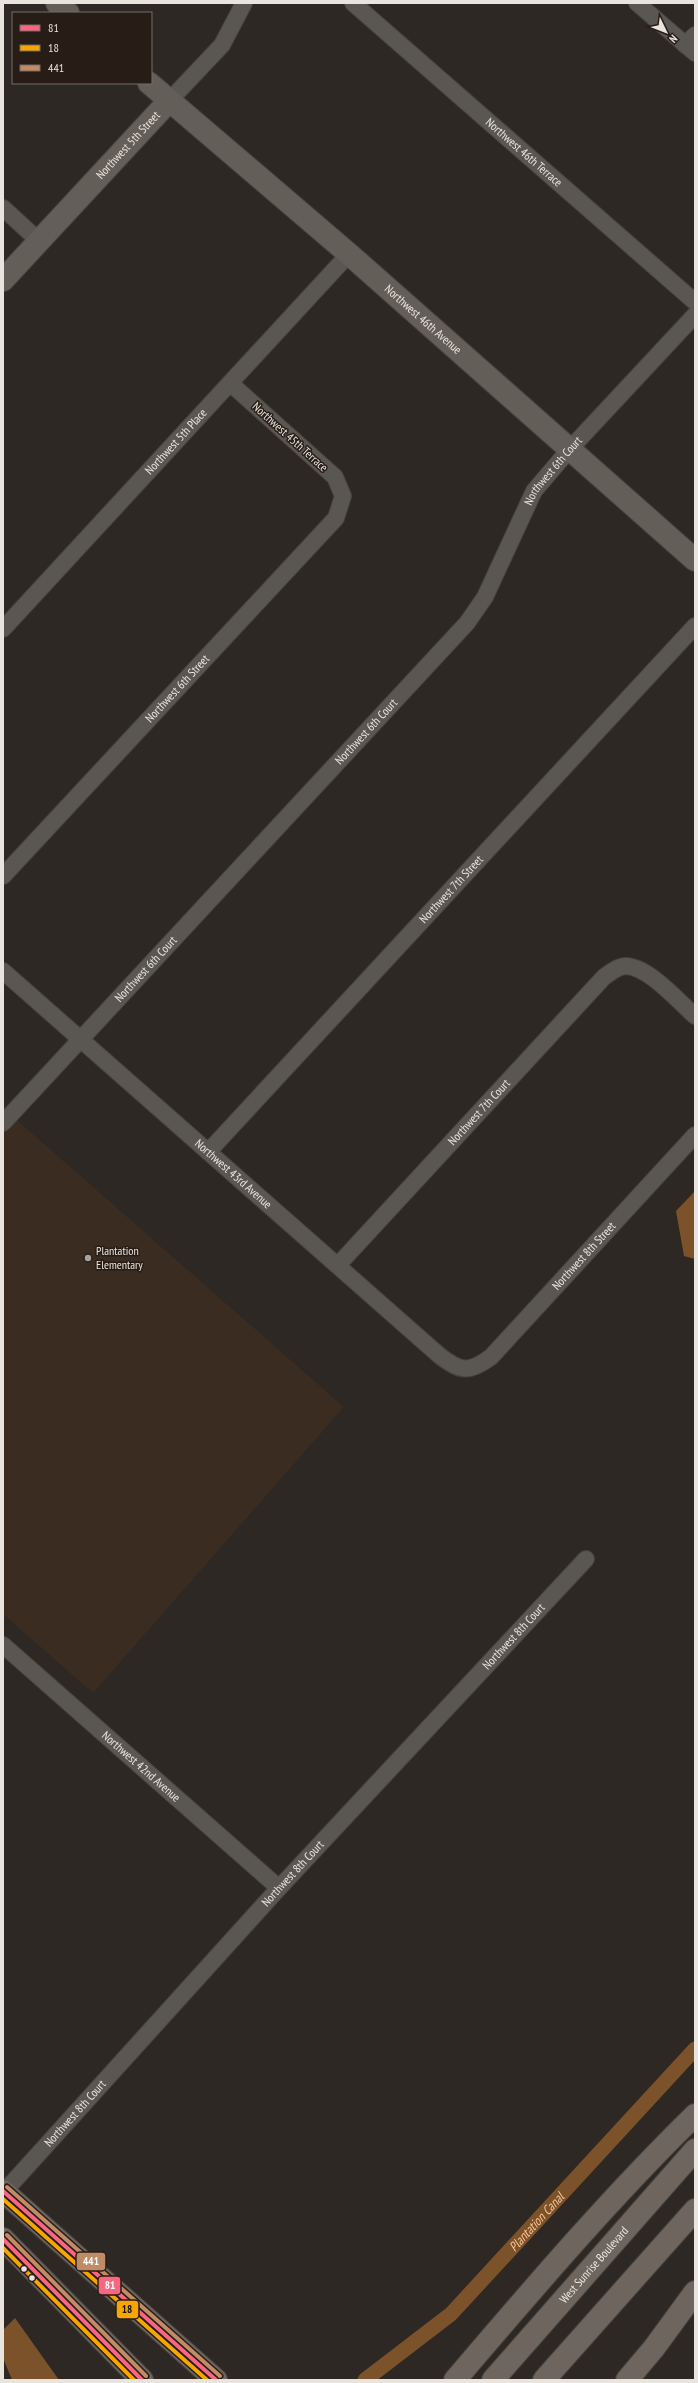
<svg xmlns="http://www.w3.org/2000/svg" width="698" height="2383" font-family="'PT Sans Narrow',sans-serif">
	<rect width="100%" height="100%" fill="#2d2823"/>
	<path fill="#3a2c21" d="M 3,1108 L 344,1407 L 93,1693 L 3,1614 Z"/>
	<path fill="#7c522a" d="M 695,1191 L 695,1259 L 684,1256 L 676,1211 Z
		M 15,2318 L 59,2380 L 12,2380 L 3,2358 L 3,2330 Z"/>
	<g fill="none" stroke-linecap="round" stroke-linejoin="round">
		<path stroke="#7c522a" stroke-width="15" id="s1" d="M 365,2380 L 451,2314 L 695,2049"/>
		<g stroke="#48433f" stroke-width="18">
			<g id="street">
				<path id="s2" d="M 353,3 L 695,302"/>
				<path d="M 637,3 L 695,53"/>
				<path d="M 685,45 L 695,35"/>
				<path d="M 169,101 L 222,45 L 244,3"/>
				<path d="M 3,208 L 39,241"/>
				<path id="s3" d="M 3,629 L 349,254"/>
				<path id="s4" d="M 3,876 L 336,518 L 343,496 L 335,477 L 230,383"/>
				<path id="s5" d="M 3,971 L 440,1356 C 461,1372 469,1373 491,1357 L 695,1135"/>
				<path id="s6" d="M 3,1123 L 467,623 L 485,597 L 534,491 L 569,450 L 695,315"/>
				<path id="s7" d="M 208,1152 L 695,626"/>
				<path id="s8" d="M 338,1265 L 604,977 C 610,973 618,966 626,966 C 649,967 678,1001 695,1016"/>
				<path id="s9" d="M 3,1645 L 279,1888"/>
				<path id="s10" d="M 4,2192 L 279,1888 L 586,1559"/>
			</g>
		</g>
		<g stroke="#48433f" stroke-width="24">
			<g id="secondary">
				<path d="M 57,3 L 68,13"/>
				<path id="s11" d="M 149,83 L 349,254 L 695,560"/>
				<path id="s12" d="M 3,280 L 169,101"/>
			</g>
		</g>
		<g stroke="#48433f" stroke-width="24">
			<g id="primary">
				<path d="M 3,2191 L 216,2380"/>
				<path d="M 3,2239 L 142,2380"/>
				<path d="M 455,2380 C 532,2290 610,2198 695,2115"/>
				<path id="s13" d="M 493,2380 L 695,2150"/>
				<path d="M 544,2380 L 695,2210"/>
				<path d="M 627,2380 L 654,2348 L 695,2292"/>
			</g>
		</g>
		<use href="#street" stroke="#5a5753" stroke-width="16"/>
		<use href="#secondary" stroke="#645e58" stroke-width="22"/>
		<use href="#primary" stroke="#6e655e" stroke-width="22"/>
		<g stroke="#271d16" stroke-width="7">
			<path id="bus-1" d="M 3,2191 L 216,2380
				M 3,2239 L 142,2380"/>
		</g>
		<g stroke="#271d16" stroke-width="7">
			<path id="bus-2" d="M 3,2199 L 207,2380
				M 3,2248 L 134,2380"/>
		</g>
		<g stroke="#271d16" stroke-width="7">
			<path id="bus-3" d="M 7,2187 L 220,2376
				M 7,2235 L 146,2376"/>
		</g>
		<use href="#bus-1" stroke="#fa6682" stroke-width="4"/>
		<use href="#bus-2" stroke="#f7a600" stroke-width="4"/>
		<use href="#bus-3" stroke="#c18c65" stroke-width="4"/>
	</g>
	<circle fill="#a8a29d" stroke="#271d16" stroke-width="1.5" cx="88" cy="1258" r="4"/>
	<g fill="#eae4de" stroke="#271d16" stroke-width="1.5">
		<circle cx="24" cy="2269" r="3.5"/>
		<circle cx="32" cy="2278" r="3.5"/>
	</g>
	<g text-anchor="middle" stroke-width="3" stroke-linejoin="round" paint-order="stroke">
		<g font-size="12" fill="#eae4de" stroke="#271d16">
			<text dy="4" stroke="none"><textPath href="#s12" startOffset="184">Northwest 5th Street</textPath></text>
			<text dy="4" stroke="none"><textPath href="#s2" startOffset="227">Northwest 46th Terrace</textPath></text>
			<text dy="4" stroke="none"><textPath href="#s11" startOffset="362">Northwest 46th Avenue</textPath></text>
			<text transform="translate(290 437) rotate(42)" y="4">Northwest 45th Terrace</text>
			<text dy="4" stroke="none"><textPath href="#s3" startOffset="255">Northwest 5th Place</textPath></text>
			<text dy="4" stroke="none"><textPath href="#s6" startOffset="858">Northwest 6th Court</textPath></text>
			<text dy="4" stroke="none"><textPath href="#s4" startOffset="256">Northwest 6th Street</textPath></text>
			<text dy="4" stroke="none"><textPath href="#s6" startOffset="534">Northwest 6th Court</textPath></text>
			<text dy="4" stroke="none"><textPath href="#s7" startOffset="358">Northwest 7th Street</textPath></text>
			<text dy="4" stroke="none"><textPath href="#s6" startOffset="210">Northwest 6th Court</textPath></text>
			<text dy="4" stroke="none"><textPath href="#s8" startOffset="208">Northwest 7th Court</textPath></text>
			<text dy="4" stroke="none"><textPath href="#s5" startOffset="307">Northwest 43rd Avenue</textPath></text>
			<text dy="4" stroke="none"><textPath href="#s5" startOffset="777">Northwest 8th Street</textPath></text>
			<text dy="4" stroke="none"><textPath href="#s10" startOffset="754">Northwest 8th Court</textPath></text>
			<text dy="4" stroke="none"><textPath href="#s9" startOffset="184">Northwest 42nd Avenue</textPath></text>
			<text dy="4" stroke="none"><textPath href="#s10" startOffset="430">Northwest 8th Court</textPath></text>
			<text dy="4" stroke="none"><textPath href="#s10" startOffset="106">Northwest 8th Court</textPath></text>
			<text dy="4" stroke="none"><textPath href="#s13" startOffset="153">West Sunrise Boulevard</textPath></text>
		</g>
		<g font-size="12" fill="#eae4de" stroke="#271d16" text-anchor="start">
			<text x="96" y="1255">Plantation<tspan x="96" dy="14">Elementary</tspan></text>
		</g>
		<g font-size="13" font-style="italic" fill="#fec594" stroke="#271d16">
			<text dy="5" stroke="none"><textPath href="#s1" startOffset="234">Plantation Canal</textPath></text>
		</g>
	</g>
	<g stroke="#271d16" stroke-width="1.5">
		<rect x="76" y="2252" width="30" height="19" rx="4" fill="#c18c65"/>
		<rect x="98" y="2276" width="23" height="19" rx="4" fill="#fa6682"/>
		<rect x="116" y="2300" width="23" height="19" rx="4" fill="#f7a600"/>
	</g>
	<g font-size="11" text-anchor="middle" font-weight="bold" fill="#fff">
		<text x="91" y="2265">441</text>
		<text x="110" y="2289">81</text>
	</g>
	<g font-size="11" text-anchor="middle" font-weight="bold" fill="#111">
		<text x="127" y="2313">18</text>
	</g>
	<rect width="698" height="2383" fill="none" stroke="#eae4de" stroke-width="8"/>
	<rect x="12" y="12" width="140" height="72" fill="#271d16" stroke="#756d66"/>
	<rect x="20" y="25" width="20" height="6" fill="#fa6682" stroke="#756d66"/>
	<text x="48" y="32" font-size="12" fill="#eae4de">81</text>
	<rect x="20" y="45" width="20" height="6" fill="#f7a600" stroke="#756d66"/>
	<text x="48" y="52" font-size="12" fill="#eae4de">18</text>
	<rect x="20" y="65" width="20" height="6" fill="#c18c65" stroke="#756d66"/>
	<text x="48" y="72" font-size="12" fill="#eae4de">441</text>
	<g transform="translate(666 32) rotate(133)" stroke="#271d16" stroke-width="3" paint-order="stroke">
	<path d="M0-3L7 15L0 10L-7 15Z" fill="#eae4de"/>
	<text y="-6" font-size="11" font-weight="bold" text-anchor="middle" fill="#eae4de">N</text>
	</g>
</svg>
